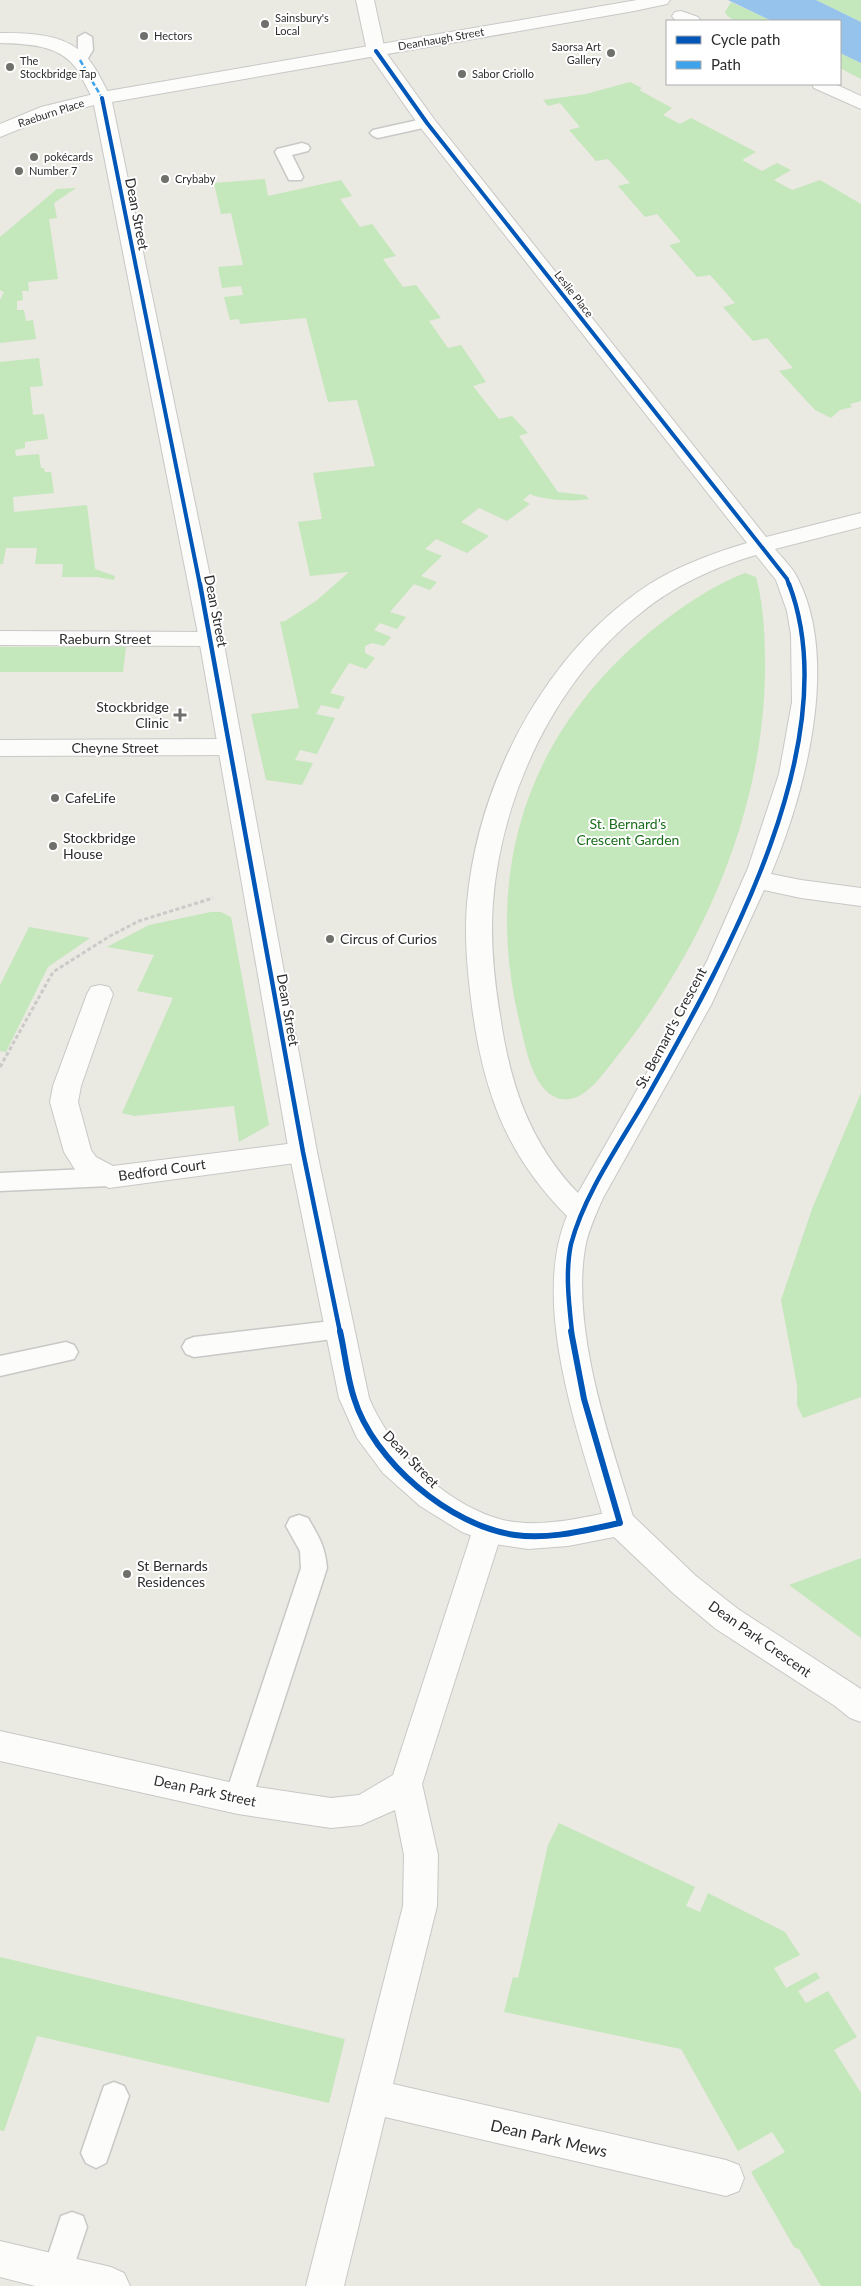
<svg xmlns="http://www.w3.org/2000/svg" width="861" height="2286" font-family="Lato,sans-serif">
	<rect width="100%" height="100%" fill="#eae9e2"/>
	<path fill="#c4e7bb" d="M 816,0 L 861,0 L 861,22 Z
		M 731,2 L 772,21 C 759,21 732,27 725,12 Z
		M 840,53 L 861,63 L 861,79 L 840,68 Z
		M 630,82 L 642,88 L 639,90 L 672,108 L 663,115 L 680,124 L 691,118 L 756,152 L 742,160 L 762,171 L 777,163 L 791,170 L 774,180 L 792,190 L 820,180 L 861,204 L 861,401 L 850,404 L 852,407 L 840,410 L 831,418 L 815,410 L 779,371 L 793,368 L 767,338 L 753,341 L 723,307 L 735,303 L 710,275 L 697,277 L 669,245 L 681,242 L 657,214 L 645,217 L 618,186 L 630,183 L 608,159 L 596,161 L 569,130 L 580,127 L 560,103 L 548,106 L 543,100 L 586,94 Z
		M 265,179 L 268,196 L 341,180 L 352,196 L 340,199 L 360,227 L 372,224 L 396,256 L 383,259 L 403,287 L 416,285 L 441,318 L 429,321 L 448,348 L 461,345 L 486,382 L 473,386 L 499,419 L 512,416 L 528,433 L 519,436 L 558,492 L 585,495 L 589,499 C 574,502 543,500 530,494 L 523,500 L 530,504 L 507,521 L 479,508 L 461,522 L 489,536 L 467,553 L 436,539 L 425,549 L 442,556 L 421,576 L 437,582 L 430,590 L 414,584 L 390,612 L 406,617 L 397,629 L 380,623 L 374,630 L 391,637 L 384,646 L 372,643 L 365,646 L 365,653 L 375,658 L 366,669 L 349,663 L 330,693 L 345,697 L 339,709 L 321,705 L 316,714 L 335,718 L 317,754 L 300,750 L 295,760 L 313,763 L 302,785 L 266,780 L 251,714 L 299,708 L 280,622 L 285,621 L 316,601 L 349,572 L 310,576 L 298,522 L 322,519 L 313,473 L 375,466 L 357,400 L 328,402 L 306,318 L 240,324 L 239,319 L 230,320 L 224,297 L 243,295 L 241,286 L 222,288 L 218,267 L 243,265 L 231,213 L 221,214 L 214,183 Z
		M 76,188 L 54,203 L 57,218 L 49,219 L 58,279 L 28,282 L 29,291 L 22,291 L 23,300 L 17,301 L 17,310 L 24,310 L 26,321 L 33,320 L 36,339 L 0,343 L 0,300 L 4,292 L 0,290 L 0,237 L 57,189 Z
		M 39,358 L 43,386 L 30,387 L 33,415 L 44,414 L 48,439 L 25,442 L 25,448 L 15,450 L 16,456 L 39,454 L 41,468 L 44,468 L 45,472 L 51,472 L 54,493 L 13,497 L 14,512 L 87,505 L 95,569 L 115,576 L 114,580 L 97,577 L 62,577 L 63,564 L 35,564 L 37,548 L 6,548 L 3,564 L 0,564 L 0,362 Z
		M 745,573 L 756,577 C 764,606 765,639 765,669 C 764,809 705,946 618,1055 C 604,1072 583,1107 557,1098 C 532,1088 526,1048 520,1024 C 482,870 528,732 651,631 C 680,608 711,586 745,573 Z
		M 0,647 L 126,647 L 123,672 L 0,672 Z
		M 211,912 L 221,912 L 231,917 L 269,1125 L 239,1142 L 234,1106 L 134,1116 L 122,1113 L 173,998 L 137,991 L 154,955 L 107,947 L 149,925 Z
		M 29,927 L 90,938 L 48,967 L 6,1052 L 0,1051 L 0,985 Z
		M 861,1093 L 861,1397 L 803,1418 L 797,1405 L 797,1385 L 781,1300 L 812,1209 Z
		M 861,1558 L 861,1638 L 789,1585 Z
		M 559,1823 L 695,1887 L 686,1906 L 700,1912 L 708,1893 L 785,1932 L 800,1955 L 774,1968 L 786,1988 L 816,1972 L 820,1978 L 798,1991 L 806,2003 L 828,1991 L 857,2037 L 834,2050 L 861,2093 L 861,2286 L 821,2286 L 799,2249 L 794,2247 L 751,2172 L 785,2152 L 772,2132 L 738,2151 L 681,2049 L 504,2012 L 513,1977 L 518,1978 L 548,1845 Z
		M 0,1957 L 345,2039 L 329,2103 L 37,2036 L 4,2131 L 0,2130 Z"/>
	<path fill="#96c3ec" d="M 728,0 L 816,0 L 861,22 L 861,63 L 840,53 L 840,21 L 772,21 Z"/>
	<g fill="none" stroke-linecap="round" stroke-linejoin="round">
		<g stroke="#c8c8c7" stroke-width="3">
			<path id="lane" d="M 85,33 L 92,37 L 93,50 L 85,63 L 80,65 L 72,60 L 78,50 L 78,37 Z
				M 427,118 L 432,120 L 435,123 L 432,126 L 378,138 L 373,136 L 370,133 L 373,130 Z
				M 302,143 L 308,145 L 310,148 L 308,151 L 292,155 L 303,177 L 301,180 L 289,180 L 275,152 L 277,149 Z
				M 109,1168 L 117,1171 L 120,1177 L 117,1183 L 109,1186 L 0,1191 L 0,1173 Z
				M 340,1320 L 348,1322 L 352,1329 L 348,1336 L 340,1338 L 194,1357 L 186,1354 L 182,1347 L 186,1340 L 194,1337 Z
				M 66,1342 L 74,1345 L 78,1352 L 74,1359 L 0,1376 L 0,1356 Z
				M 299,1515 L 308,1518 C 319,1537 325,1546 327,1568 L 252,1799 L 248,1808 L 238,1811 L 228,1808 L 224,1799 L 301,1568 L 300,1551 L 286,1526 L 290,1518 Z
				M 114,2082 L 124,2086 L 129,2096 L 106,2163 L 96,2168 L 86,2163 L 81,2153 L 104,2086 Z
				M 72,2212 L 83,2216 L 87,2227 L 68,2284 L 62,2286 L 46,2284 L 42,2273 L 61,2216 Z"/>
		</g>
		<g stroke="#c8c8c7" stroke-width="2">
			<path id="street" d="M 356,0 L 374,0 L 385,51 L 434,119 L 766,537 L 861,513 L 861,527 L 775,549 C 783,559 793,568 798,579 C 840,662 805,793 771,874 L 801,880 L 861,888 L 861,906 L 801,898 L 764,890 L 711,1005 L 603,1198 C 596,1214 588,1231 585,1248 C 571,1333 611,1442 635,1523 L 631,1532 L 620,1536 L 609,1532 L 605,1523 C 579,1436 530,1304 567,1216 C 508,1157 485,1096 473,1014 C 468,977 464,940 467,903 C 478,781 545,653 648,585 C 678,566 713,553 747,543 L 420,127 L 367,51 ZM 756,555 L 776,580 L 787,611 L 791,635 L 792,702 L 779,774 L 748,868 L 707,961 L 661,1048 L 578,1193 C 529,1142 510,1084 500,1015 C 494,978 490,940 493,902 C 502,793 555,680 642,612 C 675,585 715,567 756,555 Z
				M 681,11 L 698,17 L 701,21 L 675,20 L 672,16 L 675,12 Z
				M 0,33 C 25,33 58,33 79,50 C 94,61 102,82 111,98 L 109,102 L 102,104 L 95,102 C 88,91 83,79 76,68 C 58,44 27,44 0,43 Z
				M 812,84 L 835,84 L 861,96 L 861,109 L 814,88 Z
				M 0,631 L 211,632 L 219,634 L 223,639 L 219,644 L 211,646 L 0,645 Z
				M 230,739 L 239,741 L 242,747 L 239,753 L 230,755 L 0,756 L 0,740 Z
				M 100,985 L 109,987 L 113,994 L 81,1086 L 78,1102 L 91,1150 L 96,1157 L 113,1166 L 303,1142 L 313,1145 L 317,1152 L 313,1159 L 303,1162 L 109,1188 L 76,1171 L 64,1152 L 50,1102 L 53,1086 L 87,994 L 91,987 Z
				M 488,1516 L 499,1520 L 503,1529 L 422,1784 L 438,1855 L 437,1906 L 393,2084 L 726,2160 L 739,2165 L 744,2178 L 739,2191 L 726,2196 L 385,2117 L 344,2286 L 306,2286 L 403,1906 L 404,1855 L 395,1810 L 361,1825 L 331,1828 L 238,1814 L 0,1761 L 0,1731 L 238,1784 L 331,1798 L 359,1795 L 393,1775 L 473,1529 L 477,1520 Z
				M 0,2241 L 111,2267 L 124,2273 L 130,2286 L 35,2286 L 0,2277 Z"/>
		</g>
		<g stroke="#c8c8c7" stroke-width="2">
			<path id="secondary" d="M 637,0 L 670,0 L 667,4 L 634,11 L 112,102 L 223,639 L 317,1152 L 369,1398 C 390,1449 442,1501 496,1518 C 514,1524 534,1524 552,1522 C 569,1521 585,1517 601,1514 C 607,1513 614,1510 620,1510 C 623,1510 628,1513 631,1514 L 696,1576 L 738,1609 L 861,1689 L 861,1722 L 850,1718 L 835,1706 L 716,1629 L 674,1594 L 614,1537 L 568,1546 L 528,1549 L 494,1544 L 462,1532 L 420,1506 L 383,1473 L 357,1438 L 339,1398 L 289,1152 L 199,639 L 94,105 L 54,115 L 0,137 L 0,124 L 41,107 L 102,92 Z"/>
		</g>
		<path stroke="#cacac9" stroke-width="3" stroke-dasharray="4 2.5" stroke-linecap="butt" d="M 0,1067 L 53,972 L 110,936 L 139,921 L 213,898"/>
		<use href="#lane" fill="#fcfcfb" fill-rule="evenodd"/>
		<use href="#street" fill="#fcfcfb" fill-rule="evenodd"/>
		<use href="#secondary" fill="#fcfcfb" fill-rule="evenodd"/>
		<path stroke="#3ea3eb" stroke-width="2.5" stroke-dasharray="5.5 2.5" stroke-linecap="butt" d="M 80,60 L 102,98"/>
		<g stroke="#fff" stroke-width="6">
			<path id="cycleway-far2" d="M 376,51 L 427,123 L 787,579 L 789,585
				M 102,98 L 200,585"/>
		</g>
		<g stroke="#fff" stroke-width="8">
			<path id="cycleway-far1" d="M 200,584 L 303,1152 L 340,1332
				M 572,1332 C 569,1304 565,1272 571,1244 C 585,1191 624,1138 651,1090 C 726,957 848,739 789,584"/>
		</g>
		<g stroke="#fff" stroke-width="9">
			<path id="cycleway" d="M 340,1331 C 345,1353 347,1377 354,1398 C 373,1461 450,1526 515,1535 C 550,1540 586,1530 620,1523 L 584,1399 L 571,1331"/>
		</g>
		<use href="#cycleway-far2" stroke="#0057b8" stroke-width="4"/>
		<use href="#cycleway-far1" stroke="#0057b8" stroke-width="4.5"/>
		<use href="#cycleway" stroke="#0057b8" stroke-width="6"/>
	</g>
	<g fill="#6f6f6c" stroke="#fff" stroke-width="2">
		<circle cx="265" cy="24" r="5"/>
		<circle cx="144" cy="36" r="5"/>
		<circle cx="611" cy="53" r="5"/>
		<circle cx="10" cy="67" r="5"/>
		<circle cx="462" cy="74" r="5"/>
		<circle cx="34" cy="157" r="5"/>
		<circle cx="19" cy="171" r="5"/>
		<circle cx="165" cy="179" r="5"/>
		<path d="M177.5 707.5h5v5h5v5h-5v5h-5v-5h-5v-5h5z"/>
		<circle cx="55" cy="798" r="5"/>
		<circle cx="53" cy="846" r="5"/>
		<circle cx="330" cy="939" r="5"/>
		<circle cx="127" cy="1574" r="5"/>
	</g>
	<g text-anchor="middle" stroke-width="4" stroke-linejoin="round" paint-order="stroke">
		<g font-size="11" fill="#2d2d2d" stroke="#fff" text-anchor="start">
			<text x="275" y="22">Sainsbury's<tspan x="275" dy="13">Local</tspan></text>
			<text x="154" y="40">Hectors</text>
			<text x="601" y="51" text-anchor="end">Saorsa Art<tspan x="601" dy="13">Gallery</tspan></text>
			<text x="20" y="65">The<tspan x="20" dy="13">Stockbridge Tap</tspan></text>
			<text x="472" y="78">Sabor Criollo</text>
			<text x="44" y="161">pokécards</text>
			<text x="29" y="175">Number 7</text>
			<text x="175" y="183">Crybaby</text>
		</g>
		<g font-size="11" fill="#2d2d2d" stroke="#fff">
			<text transform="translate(441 39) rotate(-10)" y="4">Deanhaugh Street</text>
			<text transform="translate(51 113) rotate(-18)" y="4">Raeburn Place</text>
			<text transform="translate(574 294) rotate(52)" y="4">Leslie Place</text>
		</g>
		<g font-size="14" fill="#2d2d2d" stroke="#fff">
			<text transform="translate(137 214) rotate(79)" y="5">Dean Street</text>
			<text transform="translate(216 611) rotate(79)" y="5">Dean Street</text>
			<text x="105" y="644">Raeburn Street</text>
			<text x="115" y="753">Cheyne Street</text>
			<text transform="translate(288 1010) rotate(80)" y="5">Dean Street</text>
			<text transform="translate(671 1028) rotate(-62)" y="5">St. Bernard's Crescent</text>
			<text transform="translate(162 1170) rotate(-8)" y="5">Bedford Court</text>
			<text transform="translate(411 1459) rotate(46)" y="5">Dean Street</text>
			<text transform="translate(760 1639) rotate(35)" y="5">Dean Park Crescent</text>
			<text transform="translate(205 1791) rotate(12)" y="5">Dean Park Street</text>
		</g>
		<g font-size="14" fill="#2d2d2d" stroke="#fff" text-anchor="start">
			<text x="169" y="712" text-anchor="end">Stockbridge<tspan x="169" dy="16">Clinic</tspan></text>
			<text x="65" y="803">CafeLife</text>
			<text x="63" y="843">Stockbridge<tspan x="63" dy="16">House</tspan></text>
			<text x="340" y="944">Circus of Curios</text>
			<text x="137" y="1571">St Bernards<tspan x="137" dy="16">Residences</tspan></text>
		</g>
		<g font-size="14" fill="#1a6d1b" stroke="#fff">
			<text x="628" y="829">St. Bernard’s<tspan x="628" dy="16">Crescent Garden</tspan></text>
		</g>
		<g font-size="16" fill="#2d2d2d" stroke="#fff">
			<text transform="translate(549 2138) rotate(13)" y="6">Dean Park Mews</text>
		</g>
	</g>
	<rect x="666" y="20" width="175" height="65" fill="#ffffff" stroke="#ababab"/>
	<rect x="676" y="36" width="25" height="8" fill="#0057b8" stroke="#ababab"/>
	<text x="711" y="45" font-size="15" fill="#2d2d2d">Cycle path</text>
	<rect x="676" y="61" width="25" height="8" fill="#3ea3eb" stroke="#ababab"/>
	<text x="711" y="70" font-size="15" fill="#2d2d2d">Path</text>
</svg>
